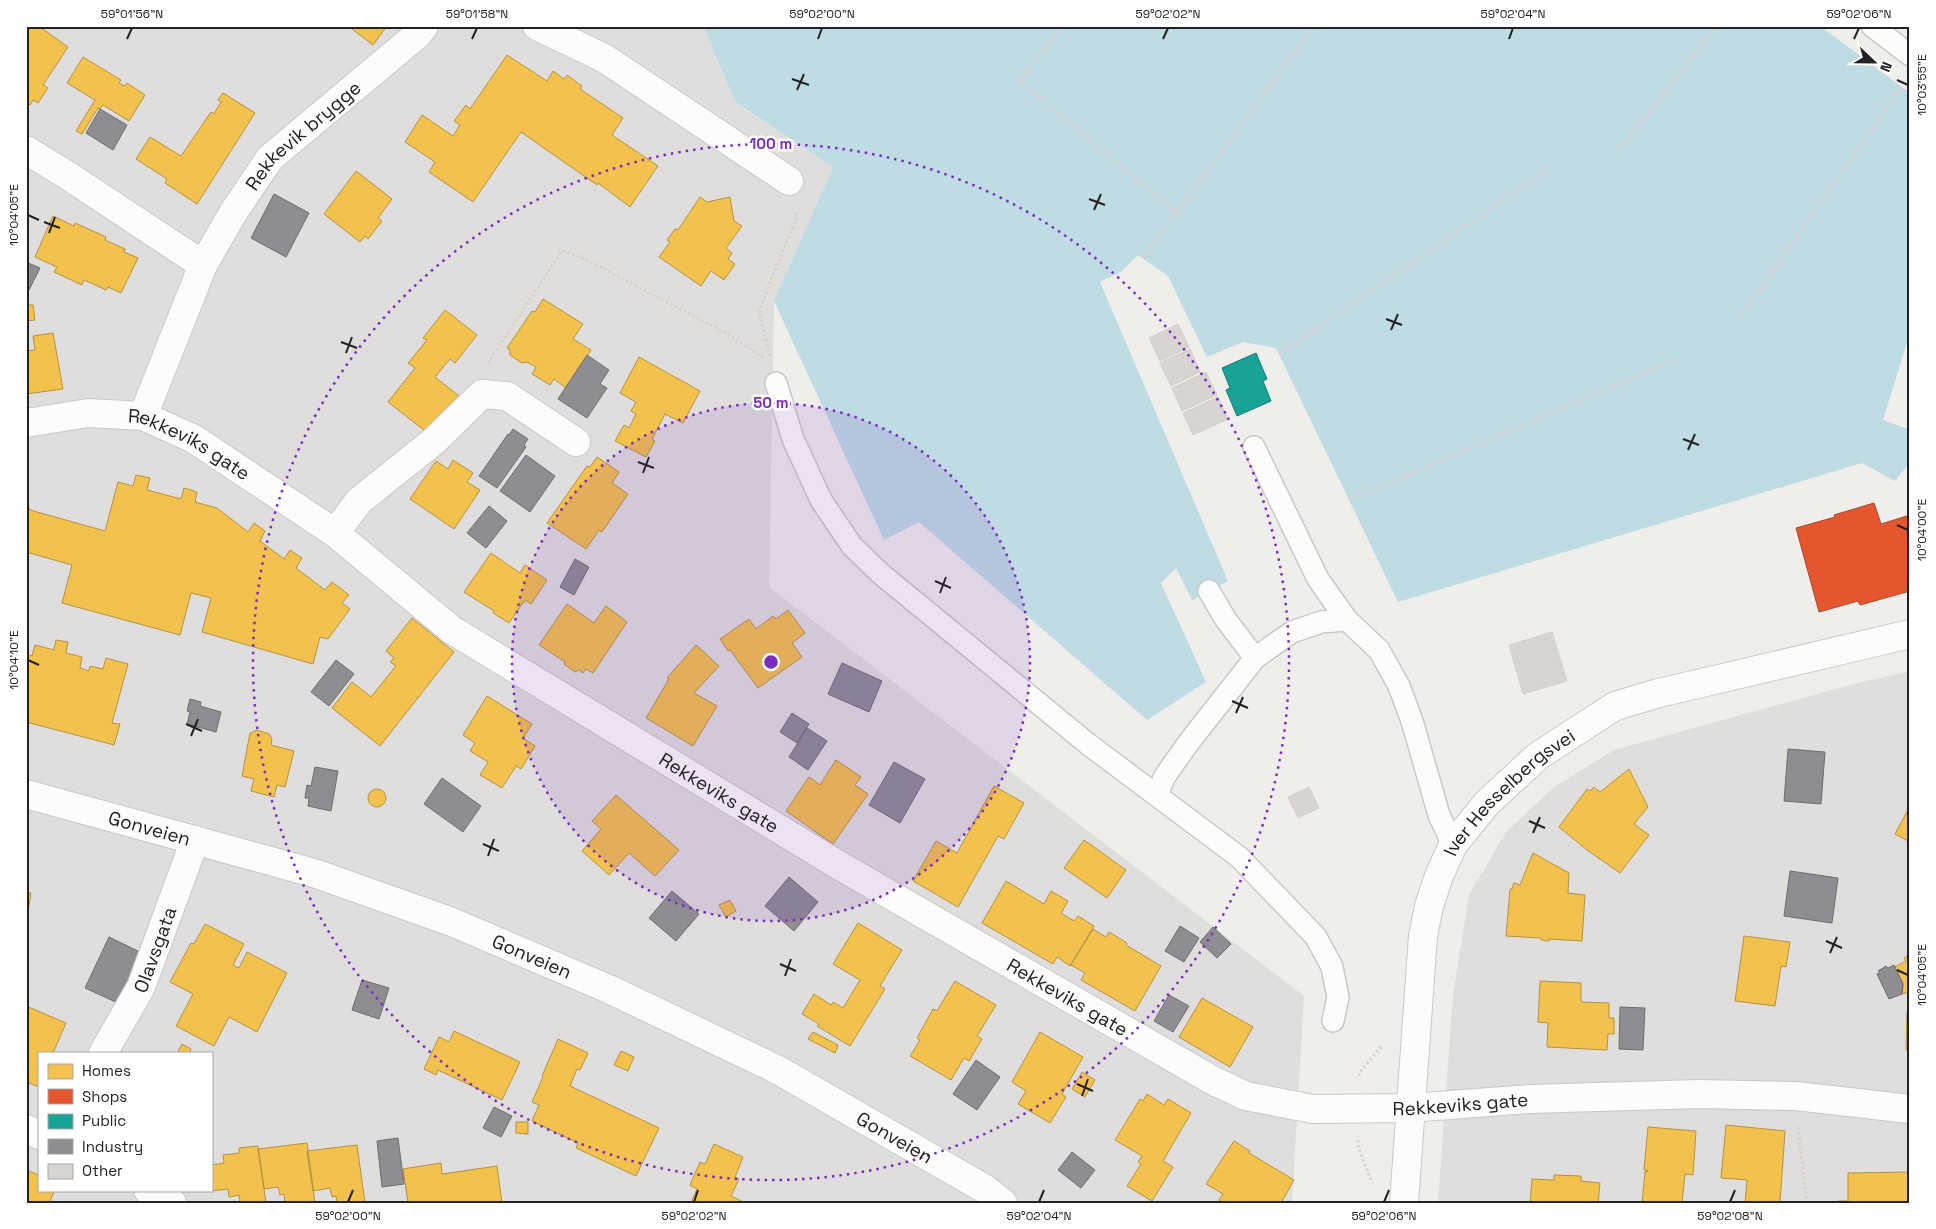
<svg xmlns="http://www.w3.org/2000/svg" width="1936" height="1229" font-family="'Space Grotesk',sans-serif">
	<rect width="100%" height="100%" fill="#f0eeeb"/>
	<path fill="#dfdedc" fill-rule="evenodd" d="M 26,26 L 703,26 L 735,103 L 833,167 L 774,301 L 769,587 L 1304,996 L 1292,1203 L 26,1203 ZM 39,1053 L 211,1053 L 211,1190 L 39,1190 Z
		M 1910,671 L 1910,1203 L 1438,1203 L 1453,995 L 1469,895 L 1506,832 L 1554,787 L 1614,750 L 1850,685 Z"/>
	<path fill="#bfdbe3" d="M 703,26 L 1820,26 L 1910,93 L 1910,332 L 1883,420 L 1910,430 L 1910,462 L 1895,481 L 1862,463 L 1398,602 L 1276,348 L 1243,342 L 1207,357 L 1168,276 L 1138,255 L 1121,272 L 1100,282 L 1228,581 L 1192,600 L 1176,568 L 1161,583 L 1206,682 L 1147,720 L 919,522 L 884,540 L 774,301 L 833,167 L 735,102 Z"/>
	<path fill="#f2c14e" stroke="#b49141" d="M 26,26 L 36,26 L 39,28 L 40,27 L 68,47 L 43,85 L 48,88 L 38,103 L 33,100 L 30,105 L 26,103 Z
		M 348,26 L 387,26 L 373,45 Z
		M 507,55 L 547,81 L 553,71 L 564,79 L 567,75 L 582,86 L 580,89 L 623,118 L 612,135 L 658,166 L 630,207 L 598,183 L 597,185 L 521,132 L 473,202 L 429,172 L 435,162 L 405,142 L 422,115 L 453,136 L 460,125 L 454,121 L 466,105 L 470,109 Z
		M 83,57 L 121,80 L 119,83 L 125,86 L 127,83 L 145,95 L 129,121 L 103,105 L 100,109 L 98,108 L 82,134 L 76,131 L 95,100 L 67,83 Z
		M 223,93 L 255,113 L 197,204 L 165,183 L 167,179 L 136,159 L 150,137 L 181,156 L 211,112 L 214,114 L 221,102 L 218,100 Z
		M 356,171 L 392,199 L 378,218 L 382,221 L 368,239 L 365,236 L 360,242 L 324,214 Z
		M 700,197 L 707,202 L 730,197 L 734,221 L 742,226 L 726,248 L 732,253 L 728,259 L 735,264 L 724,280 L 711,271 L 701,286 L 659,257 L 670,242 L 667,240 L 675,229 L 678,230 Z
		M 53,216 L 74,226 L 75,223 L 106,237 L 105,240 L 125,249 L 124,252 L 138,258 L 121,293 L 108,287 L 106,290 L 84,280 L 82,285 L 54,272 L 57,267 L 35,257 Z
		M 543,299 L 583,324 L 573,339 L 591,350 L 566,388 L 554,379 L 550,385 L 532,374 L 536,367 L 527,362 L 522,363 L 510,355 L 510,350 L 507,348 L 532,311 L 535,312 Z
		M 26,305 L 33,305 L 35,320 L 26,321 Z
		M 445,310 L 477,335 L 455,363 L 450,359 L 435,377 L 459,396 L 429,434 L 388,402 L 415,368 L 408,363 L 427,340 L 423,338 Z
		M 53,333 L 63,389 L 26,394 L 26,351 L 35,350 L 33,336 Z
		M 639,357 L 700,391 L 683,423 L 665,414 L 652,439 L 655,441 L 646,457 L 615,441 L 624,425 L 629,428 L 636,414 L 631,411 L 636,402 L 620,393 Z
		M 597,457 L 619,472 L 612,483 L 628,494 L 602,532 L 599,530 L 586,549 L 547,523 L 587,466 L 590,467 Z
		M 453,460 L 473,473 L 467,482 L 480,490 L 454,529 L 410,499 L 436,461 L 448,469 Z
		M 136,475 L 150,478 L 147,490 L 181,499 L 184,488 L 197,492 L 195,502 L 217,508 L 248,532 L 254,523 L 265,531 L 260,541 L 284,559 L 290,550 L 302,558 L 296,568 L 325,590 L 332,582 L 349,595 L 342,603 L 350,609 L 328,639 L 320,637 L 313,664 L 202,632 L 211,598 L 191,593 L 180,635 L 62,603 L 72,565 L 26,552 L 26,500 L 30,510 L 105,531 L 118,482 L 133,486 Z
		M 491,553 L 520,573 L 525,565 L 547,580 L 531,604 L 525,600 L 509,623 L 493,613 L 494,611 L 464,592 Z
		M 567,604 L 594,623 L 606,606 L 627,622 L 593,673 L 586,669 L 583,673 L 579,670 L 575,672 L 564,664 L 565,661 L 562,660 L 539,645 Z
		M 788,610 L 805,633 L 792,643 L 802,657 L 758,688 L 730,650 L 728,651 L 720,639 L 749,619 L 756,629 L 773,616 L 776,619 Z
		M 412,618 L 454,652 L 380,746 L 332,708 L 352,682 L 371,697 L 396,666 L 390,662 L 394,658 L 386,651 Z
		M 56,640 L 68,642 L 66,653 L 82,657 L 80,668 L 89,671 L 90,666 L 103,669 L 106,658 L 128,664 L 112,723 L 120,724 L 114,745 L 26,722 L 26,654 L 32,656 L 35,645 L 54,650 Z
		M 696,645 L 719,666 L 694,693 L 717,706 L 693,746 L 646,718 L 669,679 L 667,678 Z
		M 487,696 L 532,724 L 523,738 L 535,746 L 521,769 L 516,766 L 502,788 L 480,775 L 488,762 L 470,751 L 475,743 L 463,735 Z
		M 257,730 L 269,734 L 272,739 L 271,745 L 294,751 L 285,787 L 277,785 L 274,797 L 251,791 L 254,779 L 242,776 L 250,733 Z
		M 836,760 L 861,777 L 855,785 L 868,794 L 833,844 L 786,811 L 809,777 L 820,785 Z
		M 1629,769 L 1648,807 L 1634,824 L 1649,835 L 1620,873 L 1587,850 L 1559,827 L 1587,789 L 1590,791 L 1594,787 L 1600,792 Z
		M 994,786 L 1024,803 L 1004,839 L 998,836 L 958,907 L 913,881 L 936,841 L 957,853 Z
		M368 798a9 9 0 1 1 18 0a9 9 0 1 1-18 0Z
		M 616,795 L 679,850 L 655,876 L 629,853 L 609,875 L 582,851 L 601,829 L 592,821 Z
		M 1910,806 L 1910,842 L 1895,834 Z
		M 1084,840 L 1126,870 L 1107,898 L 1064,868 Z
		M 1533,853 L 1569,873 L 1568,893 L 1585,895 L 1582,941 L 1549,939 L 1549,941 L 1541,940 L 1541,938 L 1506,936 L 1510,889 L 1512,889 L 1514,883 L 1520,885 Z
		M 1006,881 L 1044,904 L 1051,891 L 1068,901 L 1061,913 L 1074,921 L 1078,916 L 1094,926 L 1070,966 L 1057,957 L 1053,964 L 982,923 Z
		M 26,892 L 31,893 L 26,924 Z
		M 730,900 L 736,911 L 726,917 L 719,905 Z
		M 858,923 L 902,950 L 880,986 L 885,989 L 850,1046 L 817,1026 L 819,1024 L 802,1014 L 814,994 L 831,1005 L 833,1002 L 843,1008 L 860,980 L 833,964 Z
		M 205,924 L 244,944 L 233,965 L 239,968 L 247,952 L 287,973 L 257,1032 L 229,1017 L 214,1046 L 176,1026 L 193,994 L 170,982 L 191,943 L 194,944 Z
		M 1093,929 L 1106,937 L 1109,932 L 1127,943 L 1126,945 L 1161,966 L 1135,1011 L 1081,980 L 1085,973 L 1071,965 Z
		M 1744,936 L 1790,942 L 1786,967 L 1781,966 L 1775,1006 L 1735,1001 Z
		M 1910,954 L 1910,992 L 1902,994 L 1903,984 L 1895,967 L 1906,961 L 1904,958 Z
		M 955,981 L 996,1005 L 977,1036 L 982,1039 L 969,1061 L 964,1058 L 951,1080 L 910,1056 L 920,1040 L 917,1038 L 933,1009 L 937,1011 Z
		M 1540,981 L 1581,983 L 1581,1002 L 1609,1003 L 1609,1018 L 1614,1018 L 1614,1034 L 1608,1034 L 1607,1050 L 1547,1047 L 1548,1023 L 1538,1022 Z
		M 1202,998 L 1253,1027 L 1230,1067 L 1179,1037 Z
		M 26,1006 L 66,1023 L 53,1053 L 39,1053 L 39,1087 L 26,1082 Z
		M 1907,1011 L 1910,1011 L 1910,1050 L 1906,1050 Z
		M 454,1031 L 520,1062 L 502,1100 L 438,1070 L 436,1075 L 424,1069 L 439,1037 L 449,1042 Z
		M 813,1032 L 838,1045 L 835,1053 L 808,1039 Z
		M 1040,1032 L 1083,1057 L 1062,1094 L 1066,1097 L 1050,1123 L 1018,1104 L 1026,1091 L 1012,1082 Z
		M 558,1039 L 588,1053 L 580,1070 L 577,1069 L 570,1086 L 659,1128 L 636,1176 L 576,1148 L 578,1143 L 532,1121 L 539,1105 L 532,1102 L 543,1077 L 542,1076 Z
		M 182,1044 L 191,1049 L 190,1053 L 177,1053 Z
		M 621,1051 L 634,1057 L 628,1071 L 614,1065 Z
		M 1082,1072 L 1095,1080 L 1085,1097 L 1072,1089 Z
		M 1147,1094 L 1164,1105 L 1168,1099 L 1191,1113 L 1163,1161 L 1173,1167 L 1152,1201 L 1127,1186 L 1141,1164 L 1138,1162 L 1142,1156 L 1115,1140 L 1140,1099 L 1143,1101 Z
		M 516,1122 L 528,1122 L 528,1134 L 516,1133 Z
		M 1726,1125 L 1785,1131 L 1780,1203 L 1745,1203 L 1747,1180 L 1721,1178 Z
		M 1648,1127 L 1696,1131 L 1693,1175 L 1685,1174 L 1682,1203 L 1642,1203 L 1645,1172 L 1648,1171 L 1644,1170 Z
		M 1234,1141 L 1250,1151 L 1249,1153 L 1294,1180 L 1281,1203 L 1224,1203 L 1219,1200 L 1223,1194 L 1206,1184 Z
		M 307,1143 L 315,1203 L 285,1203 L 284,1194 L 280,1195 L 278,1187 L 264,1189 L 258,1149 Z
		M 714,1144 L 743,1157 L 735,1177 L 739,1179 L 731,1196 L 745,1203 L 691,1203 L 697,1189 L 690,1185 L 700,1162 L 705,1164 Z
		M 357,1145 L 365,1203 L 337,1203 L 336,1196 L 332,1197 L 330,1188 L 313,1191 L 307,1151 Z
		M 258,1146 L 266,1203 L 240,1203 L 239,1195 L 229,1197 L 228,1189 L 212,1191 L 211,1165 L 224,1163 L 223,1155 L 239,1153 L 239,1148 Z
		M 441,1163 L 442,1174 L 497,1166 L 502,1203 L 408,1203 L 403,1169 Z
		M 26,1170 L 39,1175 L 39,1190 L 55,1190 L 49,1203 L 26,1203 Z
		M 1910,1172 L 1910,1203 L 1838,1203 L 1838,1201 L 1848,1201 L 1848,1173 Z
		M 1554,1175 L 1581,1176 L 1581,1181 L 1600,1183 L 1598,1203 L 1530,1203 L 1532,1179 L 1554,1180 Z"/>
	<path fill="#e4572e" stroke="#aa472a" d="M 1874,503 L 1881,524 L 1910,515 L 1910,591 L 1860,605 L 1858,601 L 1819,612 L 1796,528 L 1835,517 L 1834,515 Z"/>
	<path fill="#17a398" stroke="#1a7c75" d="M 1256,353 L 1267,379 L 1263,381 L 1271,401 L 1237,416 L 1226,390 L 1230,388 L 1222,368 Z"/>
	<path fill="#8d8d92" stroke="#6d6d70" d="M 100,109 L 127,125 L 113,150 L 86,133 Z
		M 274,194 L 309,213 L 286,257 L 251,238 Z
		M 26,262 L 40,268 L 26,296 Z
		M 587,355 L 609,370 L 600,384 L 607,388 L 587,418 L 558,399 Z
		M 513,429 L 528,439 L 524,445 L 526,447 L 497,488 L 479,476 L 508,434 L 509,435 Z
		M 526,455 L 555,476 L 530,512 L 500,491 Z
		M 489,506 L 507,521 L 486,548 L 467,533 Z
		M 575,559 L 589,567 L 574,595 L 560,587 Z
		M 336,660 L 354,674 L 329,706 L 311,692 Z
		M 842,663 L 882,681 L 869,712 L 828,694 Z
		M 190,699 L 201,702 L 200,706 L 221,712 L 216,732 L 187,724 L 190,712 L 187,711 Z
		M 792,713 L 809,724 L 797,743 L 780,732 Z
		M 807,728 L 827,741 L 808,770 L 789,757 Z
		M 1788,749 L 1825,752 L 1821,804 L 1784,801 Z
		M 894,762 L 925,779 L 900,823 L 869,805 Z
		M 315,767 L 338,771 L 331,811 L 308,806 L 309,798 L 305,798 L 306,791 L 307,785 L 311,786 Z
		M 442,778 L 481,806 L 463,832 L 424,804 Z
		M 1790,871 L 1838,878 L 1832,923 L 1784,916 Z
		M 789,877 L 818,902 L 794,931 L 765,906 Z
		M 672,891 L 699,914 L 676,941 L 649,918 Z
		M 1180,926 L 1199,938 L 1184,962 L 1165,951 Z
		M 1213,927 L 1231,944 L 1217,958 L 1200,942 Z
		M 109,937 L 144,954 L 120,1004 L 85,988 Z
		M 1894,965 L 1903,984 L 1902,994 L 1889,999 L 1877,974 L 1880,973 L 1878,971 L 1886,966 L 1888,968 Z
		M 362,980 L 389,988 L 379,1019 L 352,1010 Z
		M 1169,995 L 1189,1006 L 1173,1032 L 1154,1021 Z
		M 1620,1007 L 1645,1008 L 1643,1050 L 1619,1049 Z
		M 976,1060 L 1000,1077 L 977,1110 L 953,1094 Z
		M 494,1107 L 512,1116 L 501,1137 L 483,1128 Z
		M 398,1138 L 404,1184 L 382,1187 L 377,1141 Z
		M 1072,1152 L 1095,1170 L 1081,1188 L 1058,1170 Z"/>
	<path fill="#d7d4d2" stroke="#d3d0cc" d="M 1178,324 L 1189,347 L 1160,361 L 1149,338 Z
		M 1190,349 L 1200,372 L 1171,386 L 1160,363 Z
		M 1206,372 L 1217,395 L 1182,411 L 1172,388 Z
		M 1218,397 L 1228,419 L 1193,435 L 1183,413 Z
		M 1552,632 L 1567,681 L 1523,694 L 1509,645 Z
		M 1309,787 L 1319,808 L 1298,818 L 1288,797 Z"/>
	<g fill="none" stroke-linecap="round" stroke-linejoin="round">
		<g stroke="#c9c8c7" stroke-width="24">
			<path id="service" d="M 1872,26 L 1910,55
				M 776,383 L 793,439 L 821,500 L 852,546 L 881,574 L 1088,744 L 1239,857 L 1316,937 L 1332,967 L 1338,997 L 1333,1021
				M 1254,447 L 1318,579 L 1347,620 L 1379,650 L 1399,686 L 1412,721 L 1439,815 L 1453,845
				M 1209,591 L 1226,620 L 1255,658
				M 1157,794 L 1165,776 L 1189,742 L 1255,658 L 1292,632 L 1321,622 L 1347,620"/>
		</g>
		<g stroke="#c9c8c7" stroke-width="30">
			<g id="minor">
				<path d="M 537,26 L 604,58 L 789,181"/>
				<path d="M 26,150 L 67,175 L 203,265"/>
				<path id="s1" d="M 143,416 L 203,265 L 233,213 L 270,158 L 417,35 L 424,26"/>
				<path id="s2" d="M 26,423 L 88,413 L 143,416 L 194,439 L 335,533 L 452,630 L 840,866 L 1212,1080 L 1246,1096 L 1313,1109 L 1410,1108 L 1529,1099 L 1699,1094 L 1796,1096 L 1910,1109"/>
				<path d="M 335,533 L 359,501 L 434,441 L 482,394 L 507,396 L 576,442"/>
				<path id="s3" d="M 103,1053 L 141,987 L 195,840"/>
				<path d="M 26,1129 L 39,1135"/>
				<path d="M 148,1190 L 172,1203"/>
				<path id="s4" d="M 1404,1203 L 1423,936 L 1429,906 L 1439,876 L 1453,845 L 1487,803 L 1538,756 L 1615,706 L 1659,693 L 1910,634"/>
			</g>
		</g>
		<g stroke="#c9c8c7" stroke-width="30">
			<g id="tertiary">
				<path id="s5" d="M 26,794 L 314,873 L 452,922 L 611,990 L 778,1070 L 985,1189 L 1003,1203"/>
			</g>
		</g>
		<path stroke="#dccecd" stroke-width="3" stroke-dasharray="2.5 2.5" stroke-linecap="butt" d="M 1064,26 L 1019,80 L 1176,212
			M 1617,152 L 1717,26
			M 1143,258 L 1314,26
			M 1740,318 L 1901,87
			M 1279,354 L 1546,171
			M 770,356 L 759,310 L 796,219 L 795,211
			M 488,363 L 562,251 L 581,257 L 726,333 L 764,358
			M 1349,500 L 1676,359
			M 1359,1076 L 1359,1073 L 1382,1046
			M 1798,1127 L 1807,1203
			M 1358,1140 L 1358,1146 L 1372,1183"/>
		<use href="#service" stroke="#fdfcfc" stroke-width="21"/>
		<use href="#minor" stroke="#fdfcfc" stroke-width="28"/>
		<use href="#tertiary" stroke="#fdfcfc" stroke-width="28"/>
	</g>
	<path fill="none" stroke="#222" stroke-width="2" d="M 127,39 L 132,28M 472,39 L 477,28M 818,39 L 822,28M 1163,39 L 1168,28M 1509,39 L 1513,28M 1854,39 L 1859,28M 792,79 L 809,85M 1897,80 L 1908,85M 797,90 L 804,74M 1089,199 L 1105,205M 1094,210 L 1101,194M 28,215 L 39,220M 44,222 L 60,228M 49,233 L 55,217M 1386,319 L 1402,325M 1391,330 L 1398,314M 341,342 L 357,348M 346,353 L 352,337M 1683,439 L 1699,445M 1688,450 L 1695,434M 638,462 L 654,468M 643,473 L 649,457M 1897,525 L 1908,530M 935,581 L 951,588M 940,593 L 946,577M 28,660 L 39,665M 1232,701 L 1248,708M 1236,713 L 1243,697M 186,724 L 202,731M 191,736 L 198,719M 1529,821 L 1545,828M 1533,833 L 1540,817M 483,844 L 499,851M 488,856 L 494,839M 1826,941 L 1842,948M 1830,953 L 1837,937M 780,964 L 796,971M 1897,970 L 1908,975M 785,976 L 791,959M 1077,1084 L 1093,1091M 1082,1096 L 1088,1079M 348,1202 L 353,1190M 694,1202 L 698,1190M 1039,1202 L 1044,1190M 1384,1202 L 1389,1190M 1730,1202 L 1735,1190"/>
	<circle cx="771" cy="662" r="259" fill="#7b2cbf" fill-opacity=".12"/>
	<g fill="none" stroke="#7b2cbf" stroke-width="2.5" stroke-dasharray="2.5 5">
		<circle cx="771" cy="662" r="259"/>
		<circle cx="771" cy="662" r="518"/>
	</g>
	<g text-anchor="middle" stroke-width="5" stroke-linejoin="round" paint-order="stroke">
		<g font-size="19" fill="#222" stroke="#fff">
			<text dy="7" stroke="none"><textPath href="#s1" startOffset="328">Rekkevik brygge</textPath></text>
			<text dy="7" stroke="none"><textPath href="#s2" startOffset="171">Rekkeviks gate</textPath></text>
			<text dy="7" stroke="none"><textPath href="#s2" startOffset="808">Rekkeviks gate</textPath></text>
			<text dy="7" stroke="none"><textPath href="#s4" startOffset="441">Iver Hesselbergsvei</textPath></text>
			<text dy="7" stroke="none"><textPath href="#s5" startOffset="128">Gonveien</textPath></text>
			<text dy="7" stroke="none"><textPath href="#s3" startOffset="116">Olavsgata</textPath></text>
			<text dy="7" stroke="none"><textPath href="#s5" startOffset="532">Gonveien</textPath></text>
			<text dy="7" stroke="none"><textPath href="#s2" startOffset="1212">Rekkeviks gate</textPath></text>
			<text dy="7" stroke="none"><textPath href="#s2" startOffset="1632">Rekkeviks gate</textPath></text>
			<text dy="7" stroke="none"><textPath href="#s5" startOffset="938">Gonveien</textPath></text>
		</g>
	</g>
	<circle cx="771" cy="662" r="8" fill="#7b2cbf" stroke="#fff" stroke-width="2.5"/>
	<g font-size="15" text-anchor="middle" font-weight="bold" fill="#7b2cbf" stroke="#fff" stroke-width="5" stroke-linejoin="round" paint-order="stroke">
		<text x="771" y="149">100 m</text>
		<text x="771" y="408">50 m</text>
	</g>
	<rect width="1936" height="1229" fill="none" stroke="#ffffff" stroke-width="55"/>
	<rect x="38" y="1052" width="175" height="140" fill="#ffffff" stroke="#a7a7a7"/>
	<rect x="48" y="1064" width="25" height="15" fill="#f2c14e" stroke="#a7a7a7"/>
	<text x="82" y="1076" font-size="15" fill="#222222">Homes</text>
	<rect x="48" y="1089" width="25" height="15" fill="#e4572e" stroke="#a7a7a7"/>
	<text x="82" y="1102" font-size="15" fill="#222222">Shops</text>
	<rect x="48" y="1114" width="25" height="15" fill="#17a398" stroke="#a7a7a7"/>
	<text x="82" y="1126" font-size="15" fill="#222222">Public</text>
	<rect x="48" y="1139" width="25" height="15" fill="#8d8d92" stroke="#a7a7a7"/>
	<text x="82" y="1152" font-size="15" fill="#222222">Industry</text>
	<rect x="48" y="1164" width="25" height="15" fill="#d7d4d2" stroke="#a7a7a7"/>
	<text x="82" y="1176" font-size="15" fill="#222222">Other</text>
	<g transform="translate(1874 62) rotate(112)" stroke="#ffffff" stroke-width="4" paint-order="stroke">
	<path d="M0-4L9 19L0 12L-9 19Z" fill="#222222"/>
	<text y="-8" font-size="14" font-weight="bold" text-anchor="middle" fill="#222222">N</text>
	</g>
	<rect x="28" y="28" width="1880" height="1174" fill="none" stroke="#222" stroke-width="2"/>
	<g font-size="12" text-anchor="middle" fill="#222">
		<text x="132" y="18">59°01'56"N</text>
		<text x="477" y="18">59°01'58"N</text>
		<text x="822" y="18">59°02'00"N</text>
		<text x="1168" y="18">59°02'02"N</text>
		<text x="1513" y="18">59°02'04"N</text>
		<text x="1859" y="18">59°02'06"N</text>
		<text transform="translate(1922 85) rotate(-90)" y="4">10°03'55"E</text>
		<text transform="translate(14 215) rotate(-90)" y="4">10°04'05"E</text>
		<text transform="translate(1922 530) rotate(-90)" y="4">10°04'00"E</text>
		<text transform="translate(14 660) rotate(-90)" y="4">10°04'10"E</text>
		<text transform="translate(1922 975) rotate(-90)" y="4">10°04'05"E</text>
		<text x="348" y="1220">59°02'00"N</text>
		<text x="694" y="1220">59°02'02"N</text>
		<text x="1039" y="1220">59°02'04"N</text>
		<text x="1384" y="1220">59°02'06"N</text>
		<text x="1730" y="1220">59°02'08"N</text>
	</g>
</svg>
